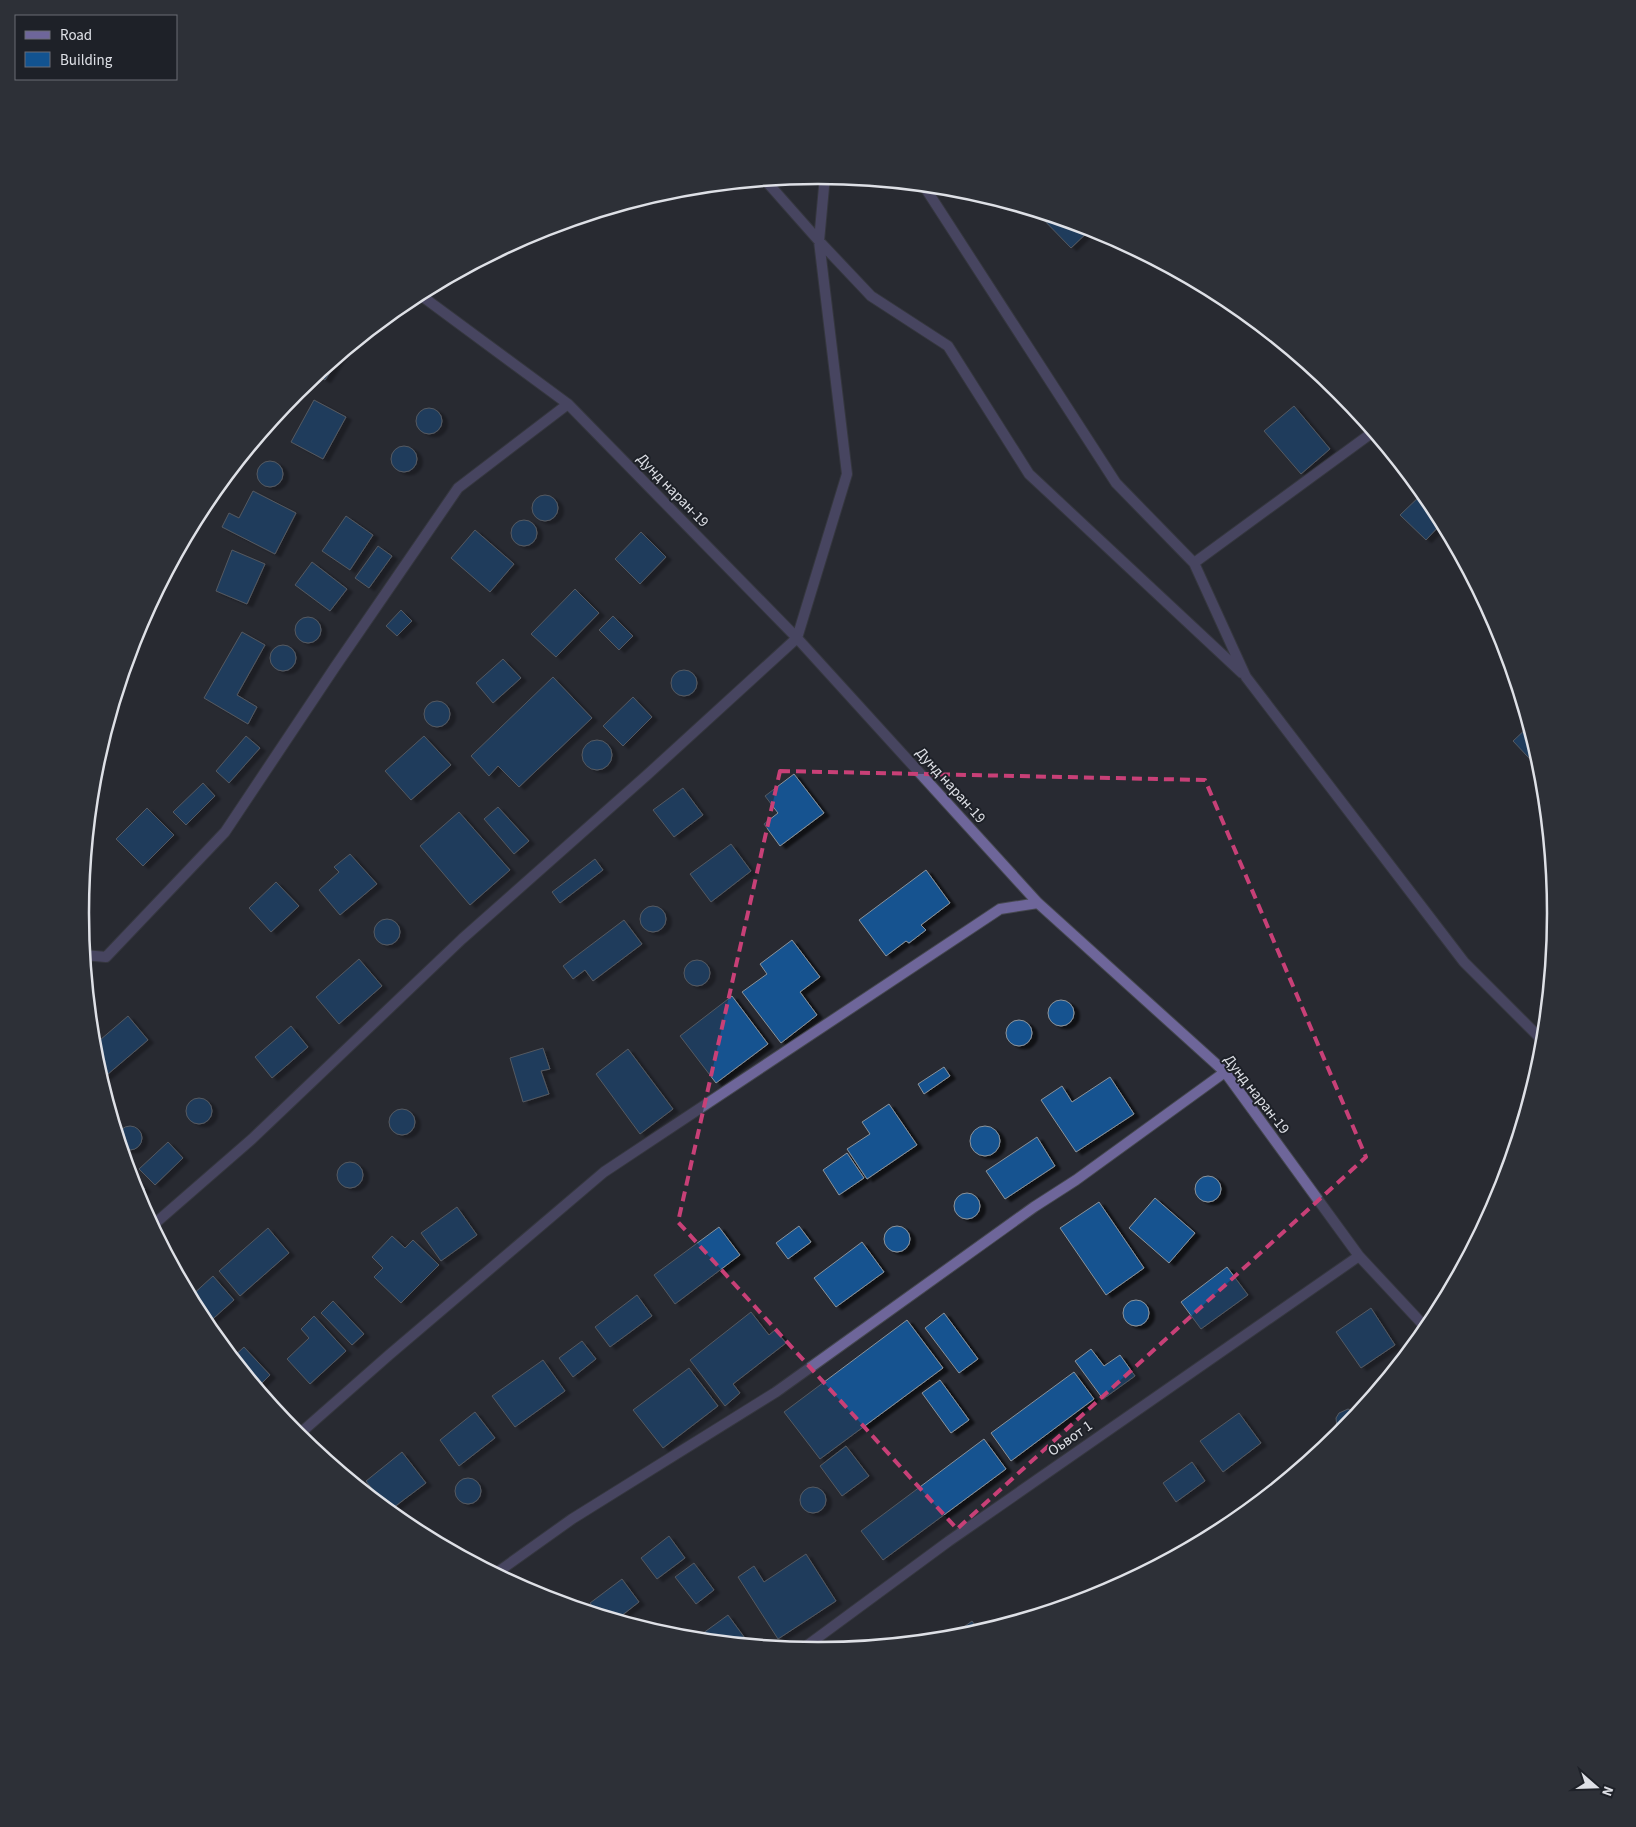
<svg xmlns="http://www.w3.org/2000/svg" width="1636" height="1827" font-family="'Source Sans 3',sans-serif">
	<defs>
		<filter id="shadow"><feDropShadow dx="5.5" dy="3" stdDeviation="1" flood-color="#0009"/></filter>
	</defs>
	<rect width="100%" height="100%" fill="#282a32"/>
	<path fill="#125390" stroke="#8c939b" filter="url(#shadow)" d="M 1037,213 L 1091,229 L 1071,248 Z
		M 342,354 L 325,380 L 317,375 Z
		M 314,400 L 346,417 L 323,459 L 291,442 Z
		M 1294,406 L 1330,449 L 1301,474 L 1264,431 Z
		M416 421a13 13 0 1 1 26 0a13 13 0 1 1-26 0Z
		M391 459a13 13 0 1 1 26 0a13 13 0 1 1-26 0Z
		M257 474a13 13 0 1 1 26 0a13 13 0 1 1-26 0Z
		M 253,491 L 296,513 L 275,554 L 222,527 L 229,513 L 239,518 Z
		M 1423,493 L 1432,504 L 1442,523 L 1426,540 L 1400,515 Z
		M532 508a13 13 0 1 1 26 0a13 13 0 1 1-26 0Z
		M 346,516 L 373,535 L 350,570 L 322,551 Z
		M511 533a13 13 0 1 1 26 0a13 13 0 1 1-26 0Z
		M 475,530 L 514,564 L 490,592 L 451,558 Z
		M 641,532 L 666,557 L 640,584 L 615,559 Z
		M 378,546 L 392,556 L 369,588 L 355,578 Z
		M 232,550 L 265,564 L 247,604 L 216,591 Z
		M 312,562 L 347,589 L 330,611 L 295,585 Z
		M 575,589 L 599,613 L 556,657 L 531,634 Z
		M 401,610 L 412,621 L 397,636 L 386,626 Z
		M 613,616 L 633,636 L 619,650 L 599,630 Z
		M295 630a13 13 0 1 1 26 0a13 13 0 1 1-26 0Z
		M 242,632 L 265,645 L 237,695 L 257,707 L 248,724 L 204,698 Z
		M270 658a13 13 0 1 1 26 0a13 13 0 1 1-26 0Z
		M 503,659 L 521,678 L 493,703 L 476,683 Z
		M671 683a13 13 0 1 1 26 0a13 13 0 1 1-26 0Z
		M 553,677 L 592,718 L 519,787 L 498,766 L 489,776 L 471,756 Z
		M 633,697 L 652,717 L 623,746 L 603,726 Z
		M424 714a13 13 0 1 1 26 0a13 13 0 1 1-26 0Z
		M 1529,726 L 1542,770 L 1542,772 L 1513,741 Z
		M 246,736 L 260,748 L 229,783 L 216,771 Z
		M 424,736 L 451,765 L 411,800 L 385,771 Z
		M582 755a15 15 0 1 1 30 0a15 15 0 1 1-30 0Z
		M 794,774 L 824,813 L 780,846 L 764,824 L 778,813 L 765,796 Z
		M 203,783 L 215,796 L 186,825 L 173,812 Z
		M 683,788 L 703,815 L 674,837 L 653,810 Z
		M 498,807 L 529,841 L 514,854 L 484,819 Z
		M 147,808 L 174,835 L 143,866 L 116,839 Z
		M 459,812 L 510,870 L 470,905 L 420,846 Z
		M 731,844 L 751,871 L 711,902 L 690,874 Z
		M 350,854 L 377,884 L 340,915 L 319,890 L 339,872 L 334,867 Z
		M 595,859 L 603,870 L 560,903 L 552,892 Z
		M 926,870 L 950,903 L 921,925 L 926,930 L 909,943 L 906,941 L 886,956 L 859,920 Z
		M 276,882 L 299,906 L 271,932 L 249,908 Z
		M640 919a13 13 0 1 1 26 0a13 13 0 1 1-26 0Z
		M374 932a13 13 0 1 1 26 0a13 13 0 1 1-26 0Z
		M 624,920 L 642,944 L 593,981 L 585,970 L 573,979 L 563,966 Z
		M 792,940 L 820,977 L 800,992 L 817,1015 L 781,1043 L 742,992 L 767,974 L 760,964 Z
		M 359,959 L 382,986 L 339,1024 L 316,997 Z
		M684 973a13 13 0 1 1 26 0a13 13 0 1 1-26 0Z
		M 732,996 L 768,1044 L 716,1083 L 680,1036 Z
		M1048 1013a13 13 0 1 1 26 0a13 13 0 1 1-26 0Z
		M 128,1016 L 148,1040 L 101,1080 L 94,1057 L 93,1046 Z
		M1006 1033a13 13 0 1 1 26 0a13 13 0 1 1-26 0Z
		M 291,1026 L 308,1047 L 272,1078 L 255,1057 Z
		M 543,1048 L 550,1069 L 541,1071 L 549,1094 L 523,1102 L 510,1058 Z
		M 628,1049 L 673,1109 L 640,1134 L 596,1074 Z
		M 944,1067 L 950,1076 L 924,1094 L 918,1084 Z
		M 1110,1077 L 1134,1114 L 1076,1152 L 1041,1100 L 1062,1086 L 1072,1102 Z
		M186 1111a13 13 0 1 1 26 0a13 13 0 1 1-26 0Z
		M 889,1104 L 917,1145 L 867,1179 L 847,1149 L 870,1134 L 862,1122 Z
		M389 1122a13 13 0 1 1 26 0a13 13 0 1 1-26 0Z
		M118 1138a12 12 0 1 1 24 0a12 12 0 1 1-24 0Z
		M970 1141a15 15 0 1 1 30 0a15 15 0 1 1-30 0Z
		M 1037,1137 L 1055,1166 L 1005,1199 L 986,1171 Z
		M 168,1142 L 183,1158 L 155,1185 L 139,1169 Z
		M 847,1153 L 864,1178 L 839,1195 L 823,1170 Z
		M337 1175a13 13 0 1 1 26 0a13 13 0 1 1-26 0Z
		M 129,1172 L 145,1189 L 137,1197 L 136,1196 Z
		M1195 1189a13 13 0 1 1 26 0a13 13 0 1 1-26 0Z
		M954 1206a13 13 0 1 1 26 0a13 13 0 1 1-26 0Z
		M 1155,1198 L 1195,1233 L 1169,1263 L 1129,1228 Z
		M 1099,1202 L 1144,1268 L 1106,1295 L 1060,1228 Z
		M 457,1207 L 477,1235 L 441,1261 L 421,1233 Z
		M 799,1226 L 811,1242 L 788,1259 L 776,1243 Z
		M884 1239a13 13 0 1 1 26 0a13 13 0 1 1-26 0Z
		M 719,1227 L 740,1255 L 675,1304 L 654,1275 Z
		M 268,1228 L 289,1253 L 240,1296 L 219,1271 Z
		M 392,1236 L 405,1248 L 413,1240 L 439,1265 L 401,1303 L 374,1277 L 383,1268 L 372,1257 Z
		M 862,1242 L 884,1272 L 836,1307 L 814,1278 Z
		M 1227,1267 L 1248,1295 L 1201,1329 L 1181,1302 Z
		M 213,1276 L 234,1300 L 206,1325 L 190,1297 Z
		M 637,1295 L 652,1316 L 610,1347 L 595,1327 Z
		M1123 1313a13 13 0 1 1 26 0a13 13 0 1 1-26 0Z
		M 333,1301 L 364,1334 L 352,1345 L 321,1313 Z
		M 1371,1308 L 1395,1345 L 1361,1368 L 1336,1332 Z
		M 751,1312 L 769,1335 L 775,1330 L 786,1343 L 733,1384 L 740,1393 L 725,1406 L 690,1360 Z
		M 944,1313 L 978,1359 L 959,1373 L 925,1328 Z
		M 314,1316 L 346,1351 L 310,1384 L 287,1359 L 309,1338 L 301,1329 Z
		M 907,1320 L 943,1368 L 820,1459 L 784,1412 Z
		M 582,1341 L 596,1359 L 573,1377 L 559,1358 Z
		M 244,1347 L 270,1375 L 257,1388 L 232,1358 Z
		M 1091,1349 L 1104,1366 L 1120,1355 L 1135,1376 L 1103,1399 L 1075,1361 Z
		M 543,1360 L 565,1391 L 515,1427 L 492,1396 Z
		M 689,1368 L 718,1406 L 663,1448 L 633,1410 Z
		M 1074,1372 L 1094,1399 L 1011,1461 L 991,1433 Z
		M 940,1380 L 969,1420 L 951,1433 L 922,1393 Z
		M 1348,1409 L 1358,1413 L 1341,1433 L 1337,1428 L 1336,1418 L 1339,1413 Z
		M 475,1412 L 495,1438 L 459,1466 L 440,1440 Z
		M 1239,1413 L 1261,1443 L 1223,1472 L 1200,1441 Z
		M 984,1439 L 1006,1469 L 883,1560 L 861,1531 Z
		M 846,1446 L 869,1476 L 842,1496 L 820,1466 Z
		M 402,1452 L 426,1483 L 389,1511 L 366,1481 Z
		M 1192,1462 L 1205,1481 L 1176,1502 L 1163,1483 Z
		M455 1491a13 13 0 1 1 26 0a13 13 0 1 1-26 0Z
		M800 1500a13 13 0 1 1 26 0a13 13 0 1 1-26 0Z
		M 669,1536 L 685,1558 L 657,1579 L 641,1558 Z
		M 806,1554 L 836,1601 L 778,1639 L 738,1577 L 754,1566 L 764,1582 Z
		M 694,1563 L 714,1590 L 696,1604 L 675,1577 Z
		M 622,1579 L 639,1602 L 616,1620 L 598,1614 L 590,1603 Z
		M 728,1615 L 750,1645 L 695,1639 Z
		M 972,1621 L 980,1632 L 962,1637 L 947,1639 Z"/>
	<g fill="none" stroke-linecap="round" stroke-linejoin="round">
		<g stroke="#45474f" stroke-width="12">
			<path id="street" d="M 766,181 L 819,241 L 871,296 L 948,346 L 1029,474 L 1242,673
				M 924,186 L 1116,483 L 1194,563 L 1246,677 L 1464,962 L 1543,1041
				M 419,294 L 568,404 L 797,638 L 1038,903 L 1225,1072 L 1359,1256 L 1427,1329
				M 1194,563 L 1373,432
				M 84,955 L 106,957 L 225,832 L 335,667 L 458,488 L 568,404
				M 152,1226 L 252,1139 L 462,939 L 647,775 L 797,638 L 847,474 L 819,241 L 825,176
				M 297,1436 L 389,1355 L 604,1172 L 1000,909 L 1038,903
				M 495,1574 L 572,1519 L 776,1392 L 1034,1207 L 1076,1180 L 1225,1072
				M 801,1650 L 949,1541 L 1359,1256"/>
		</g>
		<use href="#street" stroke="#6e669a" stroke-width="10"/>
	</g>
	<path d="M0 0H1636V1827H0ZM 780,771 L 1205,780 L 1366,1157 L 957,1529 L 678,1222 Z" fill="#282a32" fill-opacity=".55" fill-rule="evenodd"/>
	<path fill="none" stroke="#c84077" stroke-width="4" stroke-dasharray="10 6" stroke-linejoin="round" d="M 780,771 L 1205,780 L 1366,1157 L 957,1529 L 678,1222 Z"/>
	<g text-anchor="middle" stroke-width="4" stroke-linejoin="round" paint-order="stroke">
		<g font-size="15" fill="#dee0e6" stroke="#1e2128">
			<text transform="translate(673 490) rotate(46)" y="5">Дунд наран-19</text>
			<text transform="translate(951 785) rotate(48)" y="5">Дунд наран-19</text>
			<text transform="translate(1257 1094) rotate(52)" y="5">Дунд наран-19</text>
			<text transform="translate(1070 1438) rotate(-35)" y="5">Оьвот 1</text>
		</g>
	</g>
	<path d="M0 0H1636V1827H0ZM89 913a729 729 0 1 1 1458 0a729 729 0 1 1-1458 0Z" fill="#2d3037" fill-rule="evenodd"/>
	<path fill="none" stroke="#dee0e6" stroke-width="2.5" d="M89 913a729 729 0 1 1 1458 0a729 729 0 1 1-1458 0Z"/>
	<rect x="15" y="15" width="162" height="65" fill="#1e2128" stroke="#6b6d74"/>
	<rect x="25" y="31" width="25" height="8" fill="#6e669a" stroke="#6b6d74"/>
	<text x="60" y="40" font-size="15" fill="#dee0e6">Road</text>
	<rect x="25" y="52" width="25" height="15" fill="#125390" stroke="#6b6d74"/>
	<text x="60" y="65" font-size="15" fill="#dee0e6">Building</text>
	<g transform="translate(1596 1787) rotate(110)" stroke="#1e2128" stroke-width="4" paint-order="stroke">
	<path d="M0-4L9 19L0 12L-9 19Z" fill="#dee0e6"/>
	<text y="-8" font-size="14" font-weight="bold" text-anchor="middle" fill="#dee0e6">N</text>
	</g>
</svg>
